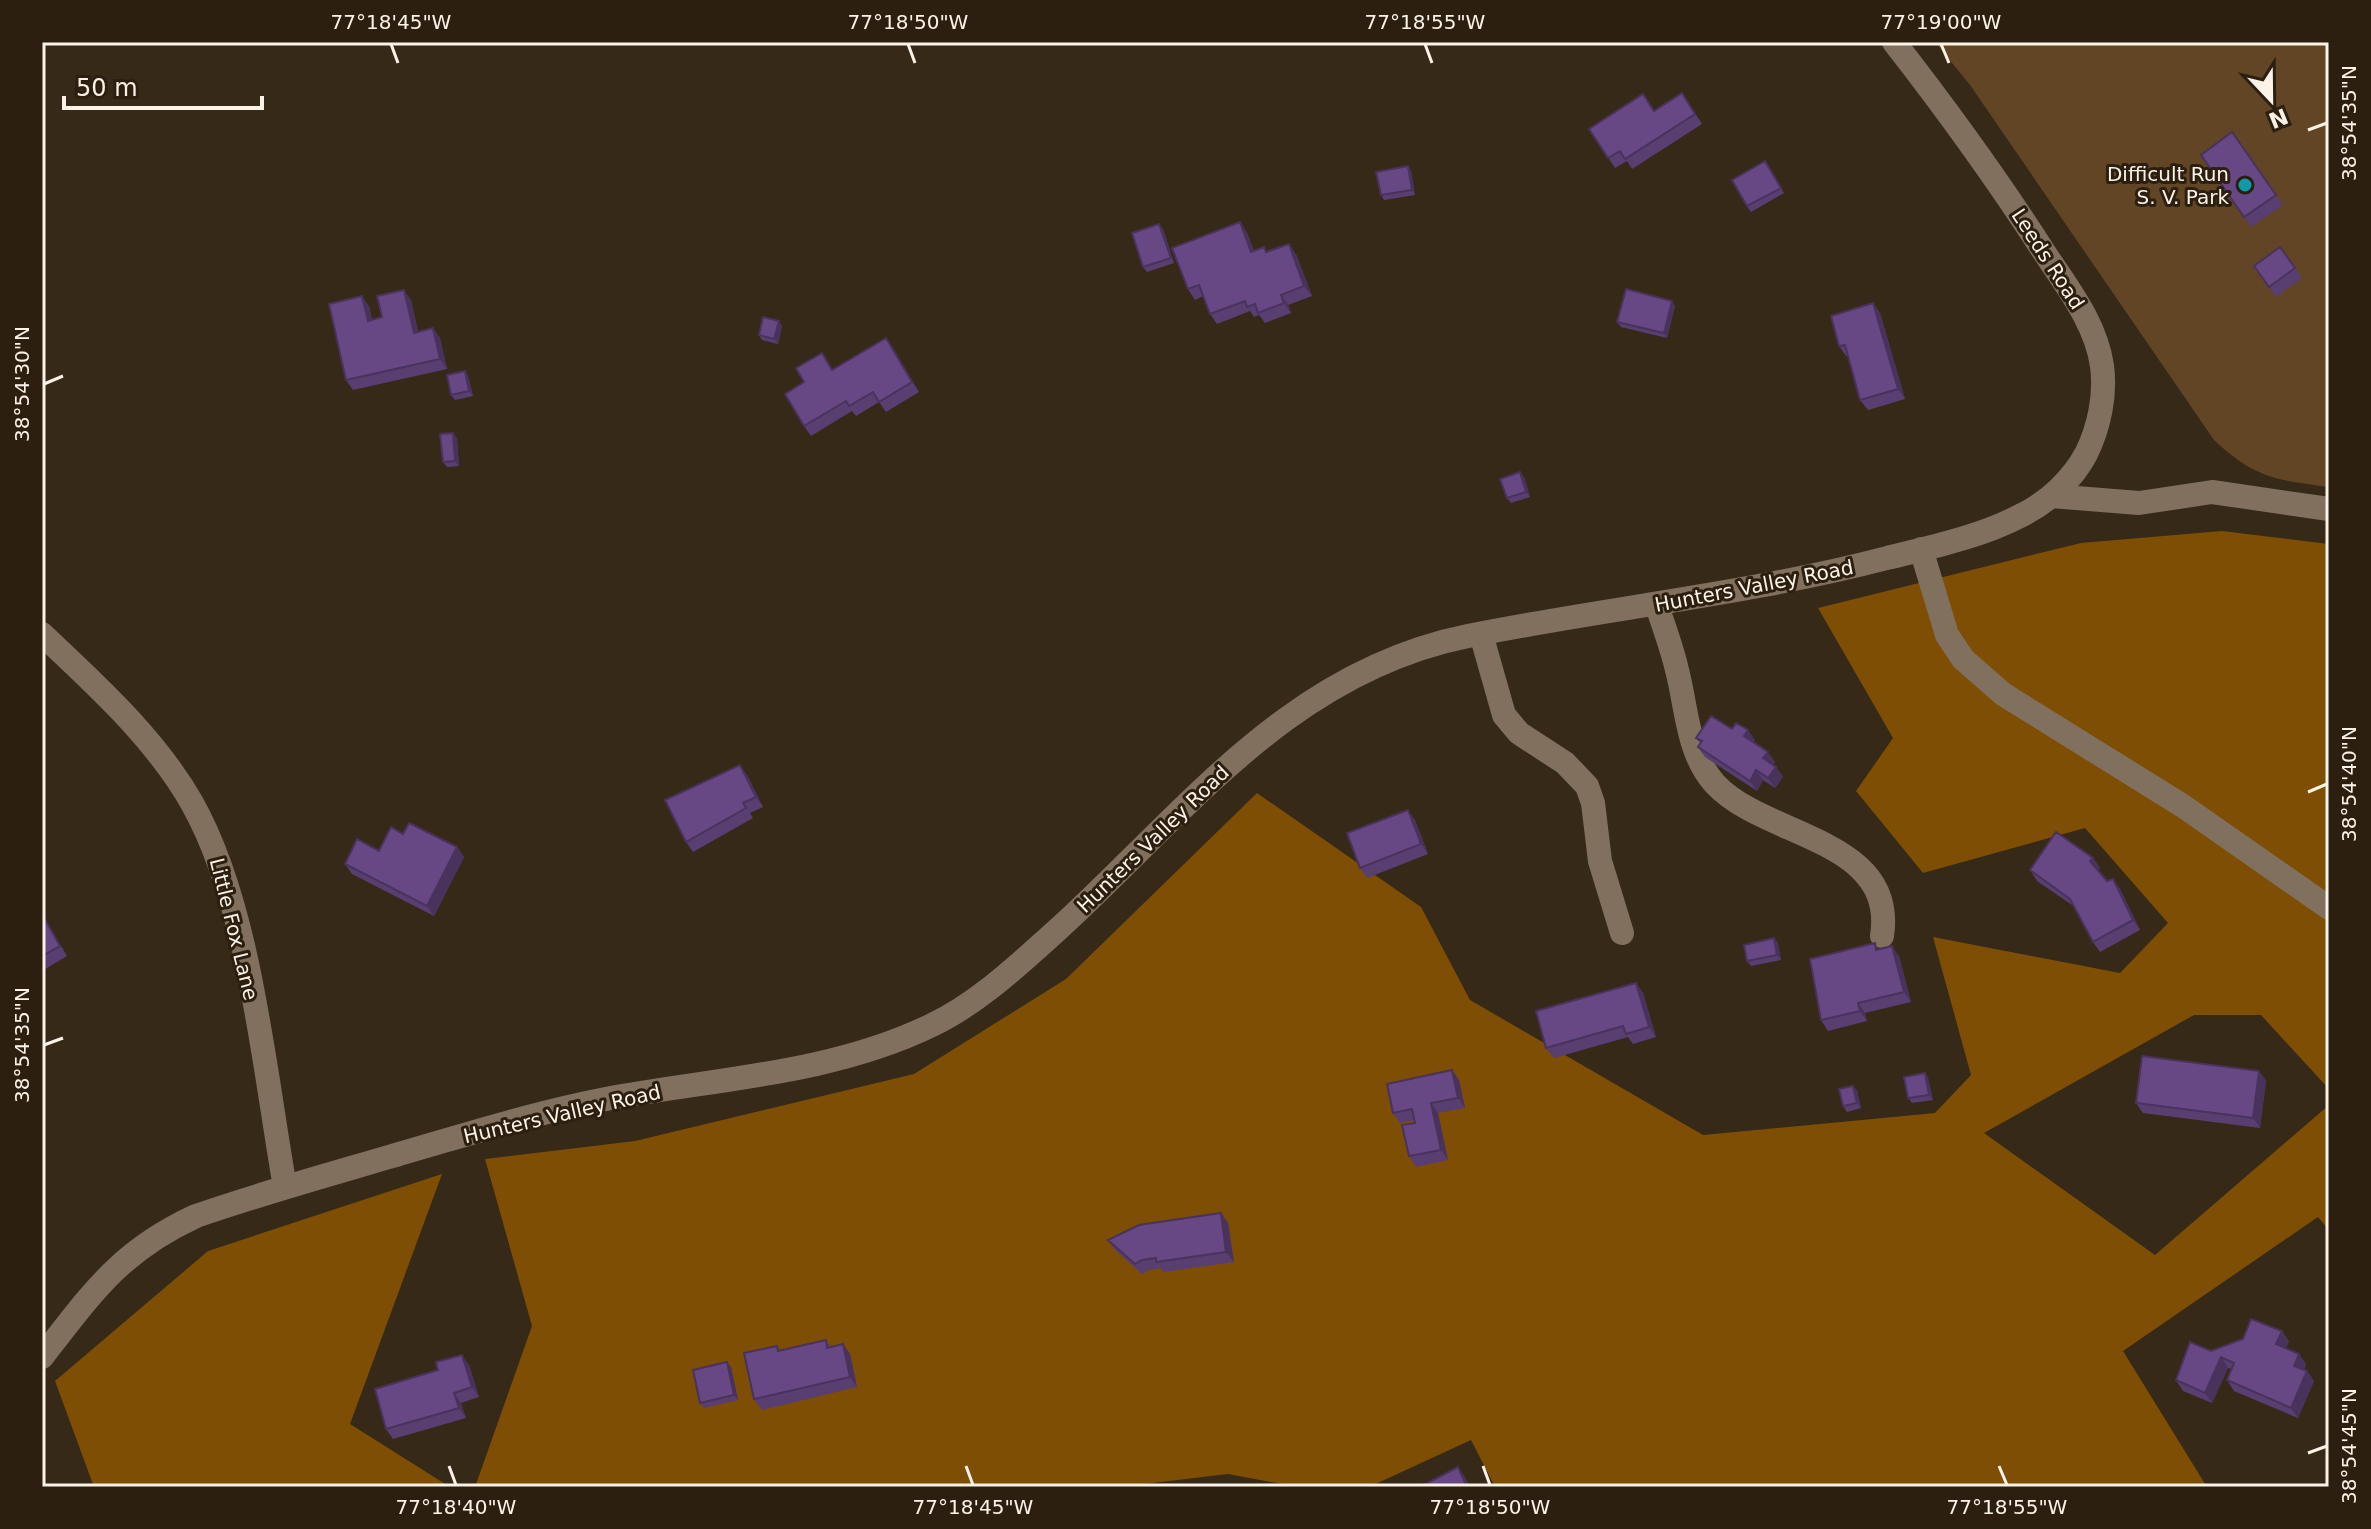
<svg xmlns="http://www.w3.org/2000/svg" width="2371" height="1529" font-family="'DejaVu Sans',sans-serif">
	<rect width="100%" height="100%" fill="#372918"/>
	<path fill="#614524" d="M 1935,42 L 2329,42 L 2329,487 C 2275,480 2255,478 2214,440 L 1970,85 Z"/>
	<path fill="#7d4e03" d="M 2222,531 L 2329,544 L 2329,1089 L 2261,1015 L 2194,1015 L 1984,1133 L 2155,1255 L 2329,1105 L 2329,1230 L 2318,1217 L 2123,1351 L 2207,1487 L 1495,1487 L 1471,1440 L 1369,1487 L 1298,1487 L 1228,1474 L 1119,1487 L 475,1487 L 532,1326 L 485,1159 L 635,1141 L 914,1074 L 1066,979 L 1257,793 L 1421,907 L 1470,1000 L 1703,1135 L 1935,1113 L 1971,1075 L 1933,937 L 2120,973 L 2168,923 L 2085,828 L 1923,873 L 1856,791 L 1893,738 L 1818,608 L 2081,543 Z
		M 442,1174 L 350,1424 L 450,1487 L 94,1487 L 55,1381 L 208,1251 Z"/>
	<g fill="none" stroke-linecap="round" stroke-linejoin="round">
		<path stroke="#81705e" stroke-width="24" d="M 2051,496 L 2139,503 L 2212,492 L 2329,509
			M 1921,549 L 1947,635 L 1963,659 L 2003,694 L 2183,806 L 2329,908
			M 1657,606 C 1664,627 1672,648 1677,670 C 1687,708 1687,753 1715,784 C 1765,838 1897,838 1882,936
			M 42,634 C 96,685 155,738 192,803 C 250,906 264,1069 285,1187
			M 1481,634 L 1504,715 L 1519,733 L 1565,763 L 1587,786 L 1593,803 L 1600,861 L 1622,933
			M 42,1357 C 92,1293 120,1251 196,1216 C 265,1192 335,1173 406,1152 C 472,1133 538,1112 606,1099 C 713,1079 832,1074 932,1025 C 978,1003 1017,966 1055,932 C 1184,815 1288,672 1468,636 C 1607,608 1749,594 1887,558 C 1932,547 1980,537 2022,515 C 2048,502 2072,480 2086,454 C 2099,428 2106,395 2102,366 C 2096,323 2067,287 2044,252 C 1997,179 1947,110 1894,42"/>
	</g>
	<path fill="#593e72" d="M 1682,93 L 1702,124 L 1632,169 L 1627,161 L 1615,168 L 1589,129 L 1655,111 Z
		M 2232,132 L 2283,205 L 2251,227 L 2201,155 Z
		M 1768,166 L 1784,193 L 1751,212 L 1747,206 Z
		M 1411,171 L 1415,195 L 1384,200 L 1381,195 Z
		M 1240,222 L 1247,233 L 1254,251 L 1264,247 L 1267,252 L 1296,254 L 1312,296 L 1288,305 L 1291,313 L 1265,323 L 1259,315 L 1254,317 L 1250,311 L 1217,324 L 1210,314 L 1203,296 L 1195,300 L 1188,289 Z
		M 1163,229 L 1174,263 L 1147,272 L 1143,267 Z
		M 2280,247 L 2302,278 L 2276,297 L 2254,266 Z
		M 411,300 L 418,332 L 433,328 L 440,338 L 447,369 L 353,390 L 346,380 L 369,306 L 372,320 L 382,317 Z
		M 1873,303 L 1880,313 L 1905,399 L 1868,410 L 1860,400 L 1848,356 L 1846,356 L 1839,346 Z
		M 1675,306 L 1667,338 L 1621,327 L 1617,322 Z
		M 782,326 L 778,344 L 762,340 L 759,335 Z
		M 893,348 L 919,392 L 886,412 L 879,402 L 856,416 L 852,411 L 811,436 L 804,426 L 833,369 Z
		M 465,371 L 468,376 L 473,396 L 455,400 L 451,395 Z
		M 457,438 L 459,466 L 447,467 L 443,462 Z
		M 1524,477 L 1530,497 L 1511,503 L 1507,498 Z
		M 1732,729 L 1755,740 L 1753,742 L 1775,762 L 1773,765 L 1776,767 L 1783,777 L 1775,788 L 1763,780 L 1757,791 L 1705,757 L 1698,747 L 1701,744 L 1696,738 Z
		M 747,775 L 763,807 L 750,813 L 753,818 L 693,852 L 686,842 Z
		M 1415,820 L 1428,854 L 1367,878 L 1360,868 Z
		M 403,834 L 457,847 L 464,857 L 434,916 L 352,874 L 345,864 L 379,851 Z
		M 2093,858 L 2100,868 L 2098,870 L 2107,881 L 2113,879 L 2120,889 L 2140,930 L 2100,952 L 2093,942 L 2075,907 L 2037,881 L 2030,870 Z
		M 42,914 L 67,956 L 42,971 Z
		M 1774,938 L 1778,943 L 1781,960 L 1751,966 L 1747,961 Z
		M 1879,949 L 1899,956 L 1911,1002 L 1865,1013 L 1867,1021 L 1828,1031 L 1821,1020 Z
		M 1636,983 L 1643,993 L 1656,1037 L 1633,1044 L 1628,1037 L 1554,1058 L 1546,1048 Z
		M 2259,1071 L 2266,1081 L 2260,1128 L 2143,1113 L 2136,1103 Z
		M 1925,1073 L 1928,1078 L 1933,1100 L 1912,1103 L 1908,1098 Z
		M 1459,1080 L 1465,1108 L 1438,1113 L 1448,1160 L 1416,1167 L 1409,1156 L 1414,1120 L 1400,1123 L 1393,1113 Z
		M 1853,1086 L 1857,1091 L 1861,1108 L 1847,1112 L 1843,1106 Z
		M 1221,1213 L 1228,1223 L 1234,1262 L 1163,1272 L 1161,1268 L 1149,1270 L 1142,1274 L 1115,1250 L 1108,1240 Z
		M 826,1340 L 831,1347 L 843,1344 L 850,1354 L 857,1387 L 762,1410 L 754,1399 L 777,1346 L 780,1351 Z
		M 2289,1341 L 2286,1348 L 2306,1364 L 2304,1370 L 2307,1371 L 2314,1381 L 2298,1418 L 2234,1391 L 2227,1380 L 2232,1369 L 2228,1368 L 2212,1403 L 2183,1391 L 2176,1380 L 2211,1351 Z
		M 469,1365 L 479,1397 L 461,1403 L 466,1418 L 393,1439 L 386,1429 Z
		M 731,1367 L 738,1400 L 704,1408 L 700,1403 Z"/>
	<path fill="#49325c" d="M 1408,166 L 1411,171 L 1415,195 L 1412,190 Z
		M 1240,222 L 1247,233 L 1258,262 L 1251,252 Z
		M 1159,224 L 1163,229 L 1174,263 L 1171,258 Z
		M 1289,244 L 1296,254 L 1312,296 L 1304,286 Z
		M 404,290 L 411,300 L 421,343 L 414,333 Z
		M 1281,295 L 1288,305 L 1291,313 L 1284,303 Z
		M 362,296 L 369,306 L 375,331 L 368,321 Z
		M 1672,301 L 1675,306 L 1667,338 L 1664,333 Z
		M 1873,303 L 1880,313 L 1905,399 L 1898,389 Z
		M 779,321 L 782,326 L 778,344 L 774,339 Z
		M 433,328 L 440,338 L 447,369 L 440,359 Z
		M 886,338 L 893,348 L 919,392 L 912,382 Z
		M 465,371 L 468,376 L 473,396 L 469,391 Z
		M 453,433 L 457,438 L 459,466 L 455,461 Z
		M 1520,472 L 1524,477 L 1530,497 L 1526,492 Z
		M 1748,730 L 1755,740 L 1751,746 L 1744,736 Z
		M 1768,752 L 1775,762 L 1770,769 L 1763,758 Z
		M 740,765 L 747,775 L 763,807 L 756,797 Z
		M 1776,767 L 1783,777 L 1775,788 L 1768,778 Z
		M 1756,770 L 1763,780 L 1757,791 L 1750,781 Z
		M 1408,810 L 1415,820 L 1428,854 L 1421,844 Z
		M 457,847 L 464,857 L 434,916 L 427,906 Z
		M 2093,858 L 2100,868 L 2097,871 L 2090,861 Z
		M 2113,879 L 2120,889 L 2140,930 L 2133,920 Z
		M 1774,938 L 1778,943 L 1781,960 L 1777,955 Z
		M 1892,946 L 1899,956 L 1911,1002 L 1904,992 Z
		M 1636,983 L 1643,993 L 1656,1037 L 1649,1027 Z
		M 1858,1003 L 1865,1013 L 1867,1021 L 1860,1011 Z
		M 1452,1070 L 1459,1080 L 1465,1108 L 1458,1098 Z
		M 2259,1071 L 2266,1081 L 2260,1128 L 2253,1118 Z
		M 1925,1073 L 1928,1078 L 1933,1100 L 1929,1095 Z
		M 1853,1086 L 1857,1091 L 1861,1108 L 1857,1103 Z
		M 1431,1103 L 1438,1113 L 1448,1160 L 1441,1150 Z
		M 1221,1213 L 1228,1223 L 1234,1262 L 1226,1252 Z
		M 2282,1331 L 2289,1341 L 2283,1354 L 2276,1344 Z
		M 843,1344 L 850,1354 L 857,1387 L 850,1377 Z
		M 2299,1354 L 2306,1364 L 2302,1376 L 2294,1366 Z
		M 462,1355 L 469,1365 L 479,1397 L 472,1387 Z
		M 2221,1357 L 2228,1368 L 2212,1403 L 2205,1393 Z
		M 727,1362 L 731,1367 L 738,1400 L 734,1395 Z
		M 2307,1371 L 2314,1381 L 2298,1418 L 2291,1408 Z
		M 454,1393 L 461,1403 L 466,1418 L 459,1408 Z
		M 1458,1467 L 1465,1477 L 1470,1487 L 1467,1487 Z"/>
	<path fill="#684884" stroke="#49325c" stroke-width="2" d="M 1682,93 L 1695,114 L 1625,159 L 1620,151 L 1608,158 L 1589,129 L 1643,94 L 1654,111 Z
		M 2232,132 L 2276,195 L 2244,217 L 2201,155 Z
		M 1765,161 L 1781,188 L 1747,206 L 1732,180 Z
		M 1408,166 L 1412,190 L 1381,195 L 1376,172 Z
		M 1240,222 L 1251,252 L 1264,247 L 1266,252 L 1289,244 L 1304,286 L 1281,295 L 1284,303 L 1258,313 L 1255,304 L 1247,307 L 1245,301 L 1210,314 L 1199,285 L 1188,289 L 1172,248 Z
		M 1159,224 L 1171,258 L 1143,267 L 1132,233 Z
		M 2280,247 L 2295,268 L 2269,287 L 2254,266 Z
		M 1626,289 L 1672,301 L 1664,333 L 1617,322 Z
		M 404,290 L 414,333 L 433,328 L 440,359 L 346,380 L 329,304 L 362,296 L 368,321 L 382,317 L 377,296 Z
		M 1873,303 L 1898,389 L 1860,400 L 1845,345 L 1839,346 L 1831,316 Z
		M 763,317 L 779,321 L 774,339 L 759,335 Z
		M 886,338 L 912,382 L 879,402 L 873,392 L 849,406 L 846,401 L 804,426 L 785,394 L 804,382 L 796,368 L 822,353 L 832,370 Z
		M 465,371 L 469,391 L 451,395 L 447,375 Z
		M 453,433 L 455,461 L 443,462 L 440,434 Z
		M 1520,472 L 1526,492 L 1507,498 L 1500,479 Z
		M 1711,716 L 1732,729 L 1736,723 L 1748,730 L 1744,736 L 1768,752 L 1763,758 L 1776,767 L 1768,778 L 1756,770 L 1750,781 L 1698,747 L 1702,741 L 1696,738 Z
		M 740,765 L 756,797 L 743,803 L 746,808 L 686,842 L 665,800 Z
		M 1408,810 L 1421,844 L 1360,868 L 1347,833 Z
		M 409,823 L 457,847 L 427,906 L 345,864 L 357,839 L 379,851 L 391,827 L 403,834 Z
		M 2056,832 L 2093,858 L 2090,861 L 2107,881 L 2113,879 L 2133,920 L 2093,942 L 2070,899 L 2030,870 Z
		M 42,914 L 60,946 L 42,956 Z
		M 1774,938 L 1777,955 L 1747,961 L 1744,945 Z
		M 1875,943 L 1876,950 L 1892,946 L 1904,992 L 1858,1003 L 1860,1011 L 1821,1020 L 1810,959 Z
		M 1636,983 L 1649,1027 L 1626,1034 L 1623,1026 L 1546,1048 L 1536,1011 Z
		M 2142,1056 L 2259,1071 L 2253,1118 L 2136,1103 Z
		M 1452,1070 L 1458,1098 L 1431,1103 L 1441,1150 L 1409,1156 L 1402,1125 L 1415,1123 L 1412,1109 L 1393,1113 L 1387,1084 Z
		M 1925,1073 L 1929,1095 L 1908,1098 L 1904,1077 Z
		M 1853,1086 L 1857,1103 L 1843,1106 L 1839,1089 Z
		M 1221,1213 L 1226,1252 L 1156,1262 L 1156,1258 L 1142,1260 L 1135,1264 L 1108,1240 L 1139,1225 Z
		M 2251,1319 L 2282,1331 L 2276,1344 L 2299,1354 L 2294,1366 L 2307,1371 L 2291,1408 L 2227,1380 L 2234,1363 L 2221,1357 L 2205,1393 L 2176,1380 L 2190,1342 L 2211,1351 L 2243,1339 Z
		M 826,1340 L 827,1348 L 843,1344 L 850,1377 L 754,1399 L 744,1353 L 777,1346 L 778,1351 Z
		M 462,1355 L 472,1387 L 454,1393 L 459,1408 L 386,1429 L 375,1389 L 438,1370 L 436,1362 Z
		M 727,1362 L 734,1395 L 700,1403 L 693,1370 Z
		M 1458,1467 L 1467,1487 L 1420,1487 Z"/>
	<path fill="none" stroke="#fcf3e8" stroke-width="3" d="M 391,44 L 398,63M 908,44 L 915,63M 1425,44 L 1432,63M 1941,44 L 1949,63M 2308,130 L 2327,123M 44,384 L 63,376M 2308,792 L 2327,784M 44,1045 L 63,1038M 2308,1453 L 2327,1446M 449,1466 L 456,1485M 966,1466 L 973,1485M 1483,1466 L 1490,1485M 1999,1466 L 2007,1485"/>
	<circle fill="#0f9aa8" stroke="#2c1f0f" stroke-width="3" cx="2245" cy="185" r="8"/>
	<g text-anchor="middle" stroke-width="6" stroke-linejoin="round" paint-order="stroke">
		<g font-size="20" fill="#fcf3e8" stroke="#2c1f0f" text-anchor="end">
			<text x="2229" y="181">Difficult Run<tspan x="2229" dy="23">S. V. Park</tspan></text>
		</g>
		<g font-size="20" fill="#fcf3e8" stroke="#2c1f0f">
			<text transform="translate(2048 259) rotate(57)" y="7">Leeds Road</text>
			<text transform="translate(1754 586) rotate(-11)" y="7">Hunters Valley Road</text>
			<text transform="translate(1153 839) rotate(-44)" y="7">Hunters Valley Road</text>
			<text transform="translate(234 929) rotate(76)" y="7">Little Fox Lane</text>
			<text transform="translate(562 1114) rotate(-13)" y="7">Hunters Valley Road</text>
		</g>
	</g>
	<rect width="2371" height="1529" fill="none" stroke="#2c1f0f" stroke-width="88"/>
	<g transform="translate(2271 100) rotate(158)" stroke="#2c1f0f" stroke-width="6" paint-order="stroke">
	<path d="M0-6L14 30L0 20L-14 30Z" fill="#fcf3e8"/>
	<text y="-12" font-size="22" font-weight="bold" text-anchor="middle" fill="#fcf3e8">N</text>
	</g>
	<path d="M64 96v12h198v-12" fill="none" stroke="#fcf3e8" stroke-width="4"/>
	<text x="76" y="96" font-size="24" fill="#fcf3e8" stroke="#2c1f0f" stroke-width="6" paint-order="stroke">50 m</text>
	<rect x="44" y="44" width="2283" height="1441" fill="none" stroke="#fcf3e8" stroke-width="3"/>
	<g font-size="20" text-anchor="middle" fill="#fcf3e8">
		<text x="391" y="29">77°18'45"W</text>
		<text x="908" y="29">77°18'50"W</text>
		<text x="1425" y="29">77°18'55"W</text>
		<text x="1941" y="29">77°19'00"W</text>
		<text transform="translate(2349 123) rotate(-90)" y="7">38°54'35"N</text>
		<text transform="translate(22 384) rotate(-90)" y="7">38°54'30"N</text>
		<text transform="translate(2349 784) rotate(-90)" y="7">38°54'40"N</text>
		<text transform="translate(22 1045) rotate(-90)" y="7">38°54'35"N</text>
		<text transform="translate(2349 1446) rotate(-90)" y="7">38°54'45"N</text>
		<text x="456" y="1514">77°18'40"W</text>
		<text x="973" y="1514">77°18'45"W</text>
		<text x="1490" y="1514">77°18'50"W</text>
		<text x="2007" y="1514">77°18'55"W</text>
	</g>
</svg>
